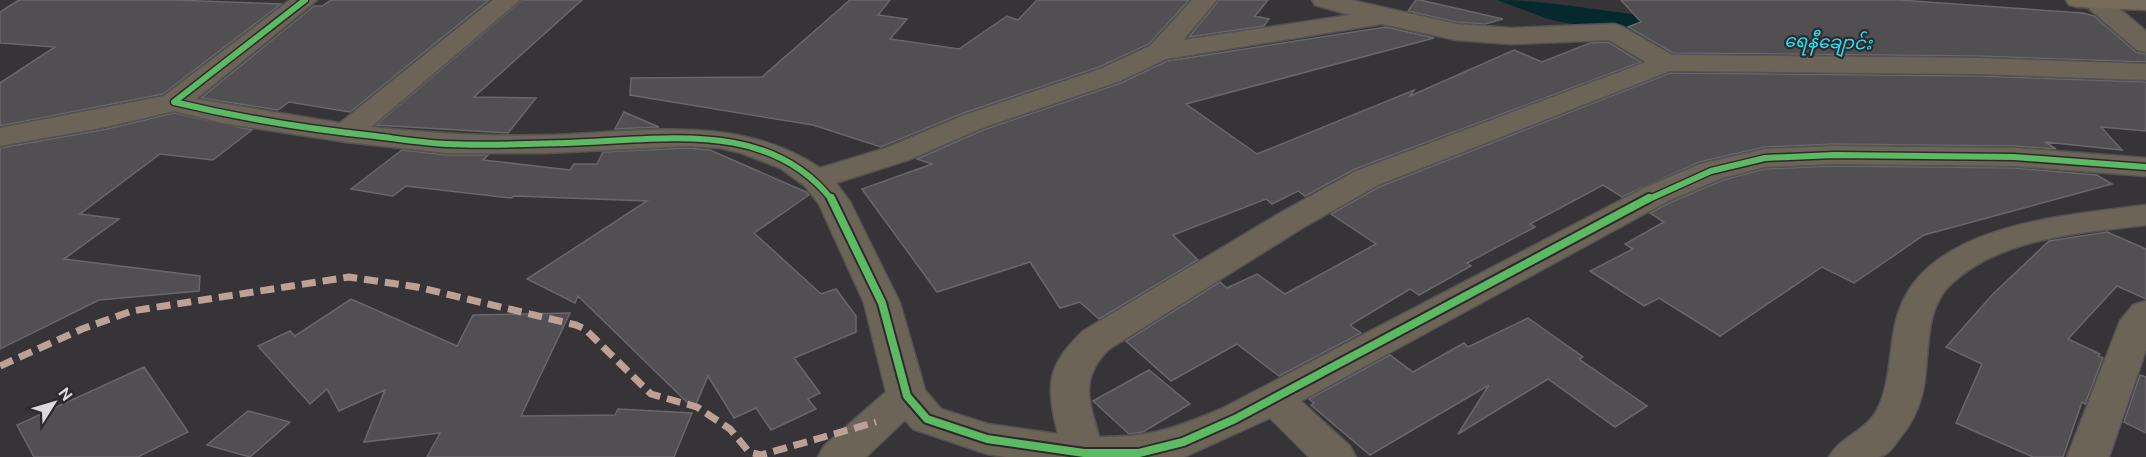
<svg xmlns="http://www.w3.org/2000/svg" width="2146" height="457" font-family="Ubuntu,'Noto Sans Myanmar',sans-serif">
	<rect width="100%" height="100%" fill="#373437"/>
	<path fill="#05292d" d="M 1497,0 C 1553,0 1611,14 1668,17 C 1827,27 1987,33 2146,42 L 2146,62 L 1963,50 L 1822,55 L 1684,34 L 1585,27 L 1548,19 Z"/>
	<path fill="#514f51" stroke="#696769" stroke-width="1.5" d="M 19,0 L 173,0 L 281,4 L 163,94 L 0,126 L 0,83 L 55,47 L 0,43 L 0,12 Z
		M 331,0 L 489,0 L 350,112 L 289,102 L 278,110 L 201,98 L 314,6 L 322,6 Z
		M 522,0 L 582,0 L 474,97 L 536,98 L 508,133 L 376,125 Z
		M 850,0 L 890,0 L 878,15 L 907,19 L 890,39 L 959,49 L 1007,16 L 1018,20 L 1037,0 L 1189,0 L 1149,44 L 1099,67 L 961,114 L 881,147 L 813,125 L 630,95 L 631,78 L 762,77 Z
		M 1219,0 L 1268,0 L 1255,16 L 1269,19 L 1264,26 L 1189,37 Z
		M 1416,0 L 1420,0 L 1503,19 L 1485,24 L 1456,22 L 1408,11 Z
		M 1621,0 L 1899,0 L 2083,13 L 2094,16 L 2136,52 L 2146,54 L 2146,62 L 1977,56 L 1673,53 L 1628,27 L 1641,22 Z
		M 1386,27 L 1434,38 L 1186,104 L 1257,154 L 1414,90 L 1410,96 L 1514,50 L 1542,62 L 1590,43 L 1608,42 L 1641,62 L 1355,169 L 1305,196 L 1298,191 L 1272,204 L 1266,199 L 1173,235 L 1198,260 L 1099,319 L 1080,302 L 1060,308 L 1030,262 L 937,292 L 862,189 L 932,164 L 917,159 L 983,130 L 1121,83 L 1167,61 Z
		M 1670,73 L 1977,76 L 2146,82 L 2146,131 L 2101,127 L 2122,150 L 2045,142 L 2056,149 L 2014,146 L 1834,144 L 1765,147 L 1699,162 L 1622,197 L 1603,185 L 1530,224 L 1535,227 L 1467,263 L 1471,266 L 1419,295 L 1410,289 L 1350,325 L 1361,333 L 1279,376 L 1237,344 L 1171,381 L 1126,341 L 1220,282 L 1227,288 L 1257,274 L 1285,294 L 1376,244 L 1331,214 L 1379,187 Z
		M 624,112 L 659,127 L 615,129 Z
		M 174,113 L 252,130 L 213,160 L 160,154 L 80,214 L 119,219 L 64,259 L 200,276 L 199,291 L 99,300 L 0,349 L 0,148 L 107,129 Z
		M 687,148 L 710,150 L 806,192 L 809,195 L 754,233 L 821,294 L 836,289 L 856,316 L 856,332 L 794,358 L 820,393 L 808,399 L 816,409 L 771,430 L 756,408 L 734,418 L 708,376 L 694,409 L 578,296 L 575,303 L 527,279 L 647,201 L 514,196 L 511,198 L 406,186 L 393,196 L 351,189 L 402,150 L 446,155 L 488,155 L 483,160 L 570,170 L 574,164 L 597,164 L 603,152 Z
		M 1834,166 L 2014,168 L 2097,175 L 2112,184 L 1924,235 L 1854,283 L 1822,267 L 1720,336 L 1659,298 L 1644,306 L 1590,271 L 1633,249 L 1625,244 L 1664,222 L 1650,213 L 1669,203 L 1723,180 L 1765,169 Z
		M 2107,232 L 2146,249 L 2146,299 L 2117,286 L 2068,339 L 2100,354 L 2098,356 L 2103,358 L 2085,404 L 2082,402 L 2063,457 L 2033,457 L 1956,423 L 1982,364 L 1946,347 L 1993,294 L 2049,241 Z
		M 351,299 L 457,346 L 473,315 L 570,313 L 521,416 L 615,415 L 618,409 L 692,413 L 674,457 L 427,457 L 440,433 L 364,442 L 385,390 L 339,411 L 327,389 L 310,404 L 258,346 L 290,331 L 295,336 Z
		M 1528,318 L 1583,357 L 1579,359 L 1647,406 L 1615,427 L 1548,379 L 1458,434 L 1489,385 L 1370,455 L 1311,405 L 1314,403 L 1309,399 L 1390,355 L 1413,372 L 1464,343 L 1468,347 Z
		M 144,367 L 188,432 L 138,457 L 34,457 L 17,425 Z
		M 1149,370 L 1190,404 L 1143,432 L 1129,434 L 1093,401 Z
		M 2140,375 L 2146,377 L 2146,433 L 2124,422 Z
		M 248,411 L 290,422 L 250,457 L 207,445 Z"/>
	<g fill="none" stroke-linecap="round" stroke-linejoin="round">
		<g stroke="#545254" stroke-width="3">
			<path id="minor" d="M 290,0 L 317,0 L 196,99 L 340,123 L 493,0 L 520,0 L 371,127 C 431,133 489,137 549,135 C 642,132 738,113 820,168 L 886,148 L 962,116 L 1100,69 L 1150,46 L 1192,0 L 1217,0 L 1183,40 L 1350,15 L 1315,5 L 1312,0 L 1351,0 L 1456,24 L 1511,28 L 1614,24 L 1623,27 L 1672,55 L 1977,58 L 2146,64 L 2146,80 L 1977,74 L 1670,71 L 1378,185 L 1304,227 L 1109,349 C 1079,379 1089,400 1099,437 C 1152,437 1173,429 1221,409 L 1646,187 L 1700,164 L 1765,149 L 1834,146 L 2014,148 L 2146,158 L 2146,176 L 2014,166 L 1834,164 L 1765,167 L 1722,178 L 1668,201 L 1301,401 L 1350,446 L 1356,457 L 1309,457 L 1270,418 L 1184,457 L 1006,457 L 987,454 L 913,429 L 905,420 L 866,457 L 818,457 L 824,446 L 886,392 L 864,303 L 819,204 L 805,186 L 780,168 L 741,153 L 720,148 L 687,146 L 548,153 L 446,153 L 346,142 L 222,123 L 174,111 L 106,127 L 0,146 L 0,128 L 164,96 ZM 1382,24 L 1456,40 L 1511,44 L 1609,40 L 1646,62 L 1356,171 L 1280,213 L 1083,331 C 1046,367 1046,385 1058,434 L 988,424 L 941,409 L 925,390 L 900,303 L 850,202 L 836,183 L 908,160 L 982,128 L 1120,81 L 1166,59 Z
				M 2083,0 L 2109,0 L 2146,31 L 2146,52 L 2137,50 L 2086,6 Z
				M 2146,205 L 2146,225 C 2081,233 1999,237 1949,286 C 1922,314 1931,360 1922,395 C 1918,411 1910,426 1899,439 C 1894,446 1888,455 1879,457 C 1865,457 1844,457 1829,457 C 1840,437 1866,431 1877,410 C 1894,377 1887,337 1902,303 C 1937,223 2071,215 2146,205 Z
				M 2146,301 L 2146,350 L 2109,457 L 2067,457 L 2120,321 L 2133,305 Z"/>
		</g>
		<g stroke="#545254" stroke-width="3">
			<path id="primary" d="M 2066,0 L 2146,0 L 2146,10 L 2078,7 L 2069,5 Z"/>
		</g>
		<use href="#minor" fill="#6c6456" fill-rule="evenodd"/>
		<use href="#primary" fill="#756b58" fill-rule="evenodd"/>
		<path stroke="#bda197" stroke-width="7" stroke-dasharray="14 7" stroke-linecap="butt" d="M 0,366 L 82,329 L 132,311 L 349,277 L 417,287 L 576,325 L 585,329 L 651,394 L 697,407 L 730,429 L 749,452 L 761,455 L 876,422"/>
		<g stroke="#2e292e" stroke-width="9">
			<path id="cycleway-far1" d="M 305,0 L 174,102 C 240,118 308,129 375,136 C 399,139 423,143 447,144 C 494,146 541,144 588,142 C 674,138 772,123 832,200
				M 1647,200 L 1711,171 L 1765,158 L 1834,155 L 2014,157 L 2146,167"/>
		</g>
		<g stroke="#2e292e" stroke-width="12">
			<path id="cycleway" d="M 831,198 L 882,303 L 907,396 L 927,419 L 987,439 L 1084,453 L 1139,453 L 1183,442 L 1235,419 L 1649,198"/>
		</g>
		<use href="#cycleway-far1" stroke="#5cba63" stroke-width="6"/>
		<use href="#cycleway" stroke="#5cba63" stroke-width="8"/>
	</g>
	<g text-anchor="middle" stroke-width="4.5" stroke-linejoin="round" paint-order="stroke">
		<g font-size="18" font-style="italic" fill="#25e3f4" stroke="#2e292e">
			<text transform="translate(1828 42) rotate(2)" y="6">ရေနီချောင်း</text>
		</g>
	</g>
	<g transform="translate(54 403) rotate(53)" stroke="#2e292e" stroke-width="4.5" paint-order="stroke">
	<path d="M0-4.5L10 22L0 15L-10 22Z" fill="#dcd8dc"/>
	<text y="-9" font-size="16" font-weight="bold" text-anchor="middle" fill="#dcd8dc">N</text>
	</g>
</svg>
